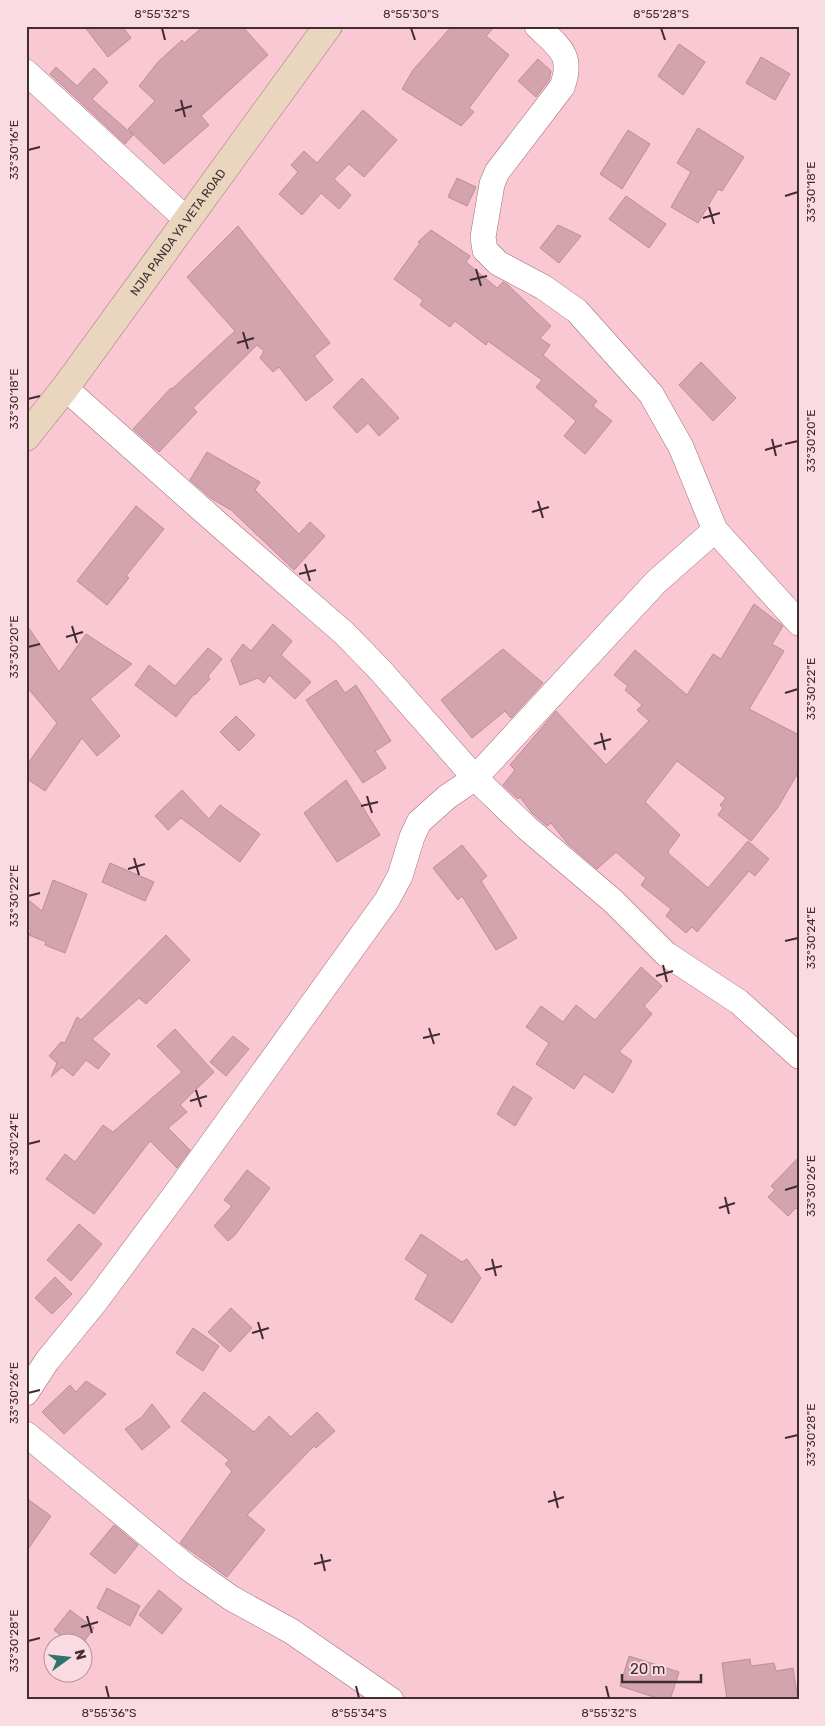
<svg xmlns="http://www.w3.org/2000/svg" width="825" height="1726" font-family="Rubik,sans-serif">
	<rect width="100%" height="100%" fill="#fac8d2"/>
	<path fill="#d4a4ae" stroke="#bd8e98" d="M 84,26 L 122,26 L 131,38 L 108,57 Z
		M 204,26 L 242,26 L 268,55 L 201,116 L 209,125 L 164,164 L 128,129 L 155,101 L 139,86 L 158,62 L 182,40 L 184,43 Z
		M 452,26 L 495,26 L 486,36 L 509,55 L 469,108 L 474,112 L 461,126 L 402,89 L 413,70 Z
		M 679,44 L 705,62 L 683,95 L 658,76 Z
		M 761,57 L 790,74 L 775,100 L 746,83 Z
		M 538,59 L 551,71 L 549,80 L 536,97 L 518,81 Z
		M 56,67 L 77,86 L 94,68 L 108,82 L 92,99 L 133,135 L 125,144 L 50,74 Z
		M 363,110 L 397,140 L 364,177 L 349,164 L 334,179 L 351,195 L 339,209 L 321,193 L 302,215 L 279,194 L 298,172 L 291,165 L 304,151 L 317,163 Z
		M 698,128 L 744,157 L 722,191 L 718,189 L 698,223 L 671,207 L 691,172 L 677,163 Z
		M 628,130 L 650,144 L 622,189 L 600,174 Z
		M 457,178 L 476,187 L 467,206 L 448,197 Z
		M 626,196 L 666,224 L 649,248 L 609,219 Z
		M 558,225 L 581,236 L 559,263 L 540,248 Z
		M 238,226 L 330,343 L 314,356 L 333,380 L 306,401 L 279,367 L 273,372 L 260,358 L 264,351 L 257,345 L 193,408 L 197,412 L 159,452 L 133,429 L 171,388 L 172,389 L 235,331 L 187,277 Z
		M 431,230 L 470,256 L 466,262 L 497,288 L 503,282 L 508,285 L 551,326 L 540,338 L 550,345 L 543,355 L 597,401 L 593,406 L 612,421 L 585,454 L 564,436 L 576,421 L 536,387 L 542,380 L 488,341 L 486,345 L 455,321 L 450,327 L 420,305 L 423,300 L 394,279 L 420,243 L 418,242 Z
		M 701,362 L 736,398 L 713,421 L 679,385 Z
		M 362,378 L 399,418 L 379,436 L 368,423 L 357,433 L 333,407 Z
		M 207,452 L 260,482 L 255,490 L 299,534 L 310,522 L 325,536 L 294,570 L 231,510 L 212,499 L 190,480 Z
		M 136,506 L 164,529 L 126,576 L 129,578 L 107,605 L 77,581 Z
		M 754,604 L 783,626 L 772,644 L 784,651 L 749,709 L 799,735 L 799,771 L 778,807 L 751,841 L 718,815 L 723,808 L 720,805 L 726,798 L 677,761 L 645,802 L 680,835 L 668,851 L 669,854 L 708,888 L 748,841 L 769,859 L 755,876 L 749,871 L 697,932 L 692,927 L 686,933 L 666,916 L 671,909 L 641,885 L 646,878 L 616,852 L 597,869 L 567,843 L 551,823 L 547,826 L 532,813 L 520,797 L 518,799 L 503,785 L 515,770 L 510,765 L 556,711 L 606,765 L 649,721 L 637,710 L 642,705 L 625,690 L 628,686 L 614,675 L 635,650 L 687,695 L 713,654 L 721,659 Z
		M 26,624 L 59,672 L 86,634 L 132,664 L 90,699 L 120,736 L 97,756 L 82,738 L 45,791 L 26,778 L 26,766 L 57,723 L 26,686 Z
		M 273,624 L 292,641 L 281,655 L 311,682 L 295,699 L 269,675 L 264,683 L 258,678 L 240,685 L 231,660 L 243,644 L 251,651 Z
		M 208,648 L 222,659 L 208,676 L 210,679 L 195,695 L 194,694 L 176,717 L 135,685 L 149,665 L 175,686 Z
		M 503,649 L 543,683 L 511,718 L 505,711 L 472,738 L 441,700 Z
		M 336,680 L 345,693 L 356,685 L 391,741 L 375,751 L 386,768 L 363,783 L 306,700 Z
		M 236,716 L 255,735 L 239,751 L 220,732 Z
		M 346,780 L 380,835 L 337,862 L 304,813 Z
		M 182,790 L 209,819 L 220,805 L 260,834 L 240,862 L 181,818 L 168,830 L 155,816 Z
		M 462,845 L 487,876 L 481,881 L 517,938 L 496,950 L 462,896 L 458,900 L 433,868 Z
		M 110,863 L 154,882 L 145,901 L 102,882 Z
		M 53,880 L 87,894 L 65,953 L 45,945 L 46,942 L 29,935 L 31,930 L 26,926 L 26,898 L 42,911 Z
		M 166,935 L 190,960 L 146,1004 L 139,998 L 92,1039 L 110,1054 L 98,1069 L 86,1060 L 73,1076 L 62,1067 L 51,1077 L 57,1063 L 49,1056 L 61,1042 L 65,1043 L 77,1017 L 81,1020 Z
		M 641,967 L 662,986 L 644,1006 L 652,1014 L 619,1052 L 632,1061 L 613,1093 L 584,1074 L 574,1089 L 536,1064 L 549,1043 L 526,1027 L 541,1006 L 563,1022 L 576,1005 L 595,1020 Z
		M 175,1029 L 214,1072 L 180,1105 L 187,1112 L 168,1128 L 190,1150 L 177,1168 L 150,1141 L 94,1214 L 46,1179 L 65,1154 L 75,1162 L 103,1125 L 113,1132 L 182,1072 L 157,1046 Z
		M 233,1036 L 249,1049 L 226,1076 L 210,1062 Z
		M 513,1086 L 532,1098 L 515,1126 L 497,1114 Z
		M 799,1157 L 799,1211 L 796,1208 L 788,1216 L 768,1197 L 775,1190 L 771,1186 Z
		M 247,1170 L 270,1188 L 235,1235 L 228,1241 L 214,1226 L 232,1206 L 224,1200 Z
		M 79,1224 L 102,1244 L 71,1281 L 47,1260 Z
		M 421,1234 L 462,1262 L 467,1259 L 481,1278 L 452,1323 L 415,1299 L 428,1275 L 405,1259 Z
		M 55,1277 L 72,1294 L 52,1314 L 35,1298 Z
		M 231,1308 L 252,1328 L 230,1352 L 208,1332 Z
		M 193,1328 L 219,1346 L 203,1371 L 176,1353 Z
		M 86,1381 L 106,1394 L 64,1434 L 42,1412 L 70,1385 L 76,1392 Z
		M 204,1392 L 254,1432 L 269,1416 L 291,1437 L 317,1412 L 335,1431 L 316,1448 L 314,1446 L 247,1515 L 265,1530 L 227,1577 L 180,1543 L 232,1471 L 225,1464 L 229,1460 L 181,1421 Z
		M 152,1404 L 170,1427 L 142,1450 L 125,1429 L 142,1417 Z
		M 26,1498 L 51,1516 L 26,1552 Z
		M 114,1525 L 138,1545 L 115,1574 L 90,1554 Z
		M 107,1588 L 140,1606 L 130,1626 L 97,1608 Z
		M 159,1590 L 182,1609 L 162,1634 L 139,1615 Z
		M 70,1610 L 94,1628 L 82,1644 L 72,1644 L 54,1630 Z
		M 629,1656 L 679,1672 L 670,1700 L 663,1700 L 620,1686 Z
		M 750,1659 L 751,1666 L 774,1663 L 776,1671 L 793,1668 L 798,1700 L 727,1700 L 722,1663 Z"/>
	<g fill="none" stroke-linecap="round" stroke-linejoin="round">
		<g stroke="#9e717a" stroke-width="26">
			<path id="street" d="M 537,26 C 559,47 574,55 562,87 L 497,172 L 492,184 L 483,237 L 485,250 L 498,263 L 543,287 L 577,311 L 651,394 L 681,447 L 715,530 L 799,623
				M 26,72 L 187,220
				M 65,388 L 216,522 L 344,633 L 380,670 L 475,778 L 527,828 L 613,901 L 666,954 L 739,1002 L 799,1056
				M 26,1393 L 47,1361 L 96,1301 L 180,1188 L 387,900 L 400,876 L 412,837 L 419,822 L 447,797 L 475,778 L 656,582 L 715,530
				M 26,1434 L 187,1567 L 231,1598 L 291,1631 L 391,1700"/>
		</g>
		<g stroke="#9e717a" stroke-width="29">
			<g id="secondary">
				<path id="s1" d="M 26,437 L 65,388 L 328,26"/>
			</g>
		</g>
		<use href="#street" stroke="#fff" stroke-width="25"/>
		<use href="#secondary" stroke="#ead6bf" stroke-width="28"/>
	</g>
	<path fill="none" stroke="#402d31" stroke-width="2" d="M 162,28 L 165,40M 411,28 L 415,40M 661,28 L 665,40M 181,100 L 185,117M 175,111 L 192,106M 28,150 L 40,147M 785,196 L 798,192M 709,207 L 714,224M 703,218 L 720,213M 476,269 L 481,286M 470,280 L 487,276M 243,332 L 248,349M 237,343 L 254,338M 28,399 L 40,396M 772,439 L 776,456M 785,444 L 798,441M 765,450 L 782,445M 538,501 L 543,518M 532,512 L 549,507M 305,564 L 310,581M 299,574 L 316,570M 72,626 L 77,643M 66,637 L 83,632M 28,647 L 40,644M 785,693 L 798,689M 601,733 L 605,750M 594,744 L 611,739M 367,796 L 372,813M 361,806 L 378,802M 134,858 L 139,875M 128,869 L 145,864M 28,896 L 40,893M 785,941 L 798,938M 663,965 L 667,982M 656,976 L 673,971M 429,1028 L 434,1044M 423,1038 L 440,1034M 196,1090 L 201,1107M 190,1101 L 207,1096M 28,1144 L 40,1141M 785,1190 L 798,1186M 725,1197 L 729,1214M 719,1208 L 735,1203M 492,1259 L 496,1276M 485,1270 L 502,1266M 258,1322 L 263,1339M 252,1333 L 269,1328M 28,1393 L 40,1390M 785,1438 L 798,1435M 554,1491 L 558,1508M 548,1502 L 564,1497M 321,1554 L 325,1571M 314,1564 L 331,1560M 87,1616 L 92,1633M 81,1627 L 98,1622M 28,1641 L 40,1638M 106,1686 L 109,1698M 356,1686 L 359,1698M 606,1686 L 609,1698"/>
	<g text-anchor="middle" stroke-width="4" stroke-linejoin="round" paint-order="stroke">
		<g font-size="12" fill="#402d31" stroke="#fadbe1">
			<text dy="4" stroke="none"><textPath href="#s1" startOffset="255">NJIA PANDA YA VETA ROAD</textPath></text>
		</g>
	</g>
	<rect width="825" height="1726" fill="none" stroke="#fadbe1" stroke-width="55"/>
	<g transform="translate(68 1658) rotate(75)"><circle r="24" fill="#fadbe1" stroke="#b0959b"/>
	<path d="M0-4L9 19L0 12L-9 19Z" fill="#2c746c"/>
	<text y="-8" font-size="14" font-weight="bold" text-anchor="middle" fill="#402d31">N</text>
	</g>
	<path d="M622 1674v8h79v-8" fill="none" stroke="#402d31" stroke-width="2.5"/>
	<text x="630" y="1674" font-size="15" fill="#402d31" stroke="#fadbe1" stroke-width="4" paint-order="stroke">20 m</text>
	<rect x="28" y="28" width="770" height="1670" fill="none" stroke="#402d31" stroke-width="2"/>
	<g font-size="12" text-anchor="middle" fill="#402d31">
		<text x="162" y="18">8°55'32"S</text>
		<text x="411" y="18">8°55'30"S</text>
		<text x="661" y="18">8°55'28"S</text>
		<text transform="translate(14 150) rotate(-90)" y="4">33°30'16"E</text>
		<text transform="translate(811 192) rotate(-90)" y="4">33°30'18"E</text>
		<text transform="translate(14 399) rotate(-90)" y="4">33°30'18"E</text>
		<text transform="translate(811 441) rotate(-90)" y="4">33°30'20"E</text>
		<text transform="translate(14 647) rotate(-90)" y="4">33°30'20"E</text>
		<text transform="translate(811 689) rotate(-90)" y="4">33°30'22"E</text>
		<text transform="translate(14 896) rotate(-90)" y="4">33°30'22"E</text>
		<text transform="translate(811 938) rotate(-90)" y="4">33°30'24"E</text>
		<text transform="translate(14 1144) rotate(-90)" y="4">33°30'24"E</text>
		<text transform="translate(811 1186) rotate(-90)" y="4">33°30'26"E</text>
		<text transform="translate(14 1393) rotate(-90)" y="4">33°30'26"E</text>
		<text transform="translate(811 1435) rotate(-90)" y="4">33°30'28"E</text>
		<text transform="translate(14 1641) rotate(-90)" y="4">33°30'28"E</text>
		<text x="109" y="1717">8°55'36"S</text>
		<text x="359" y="1717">8°55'34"S</text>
		<text x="609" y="1717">8°55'32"S</text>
	</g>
</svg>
